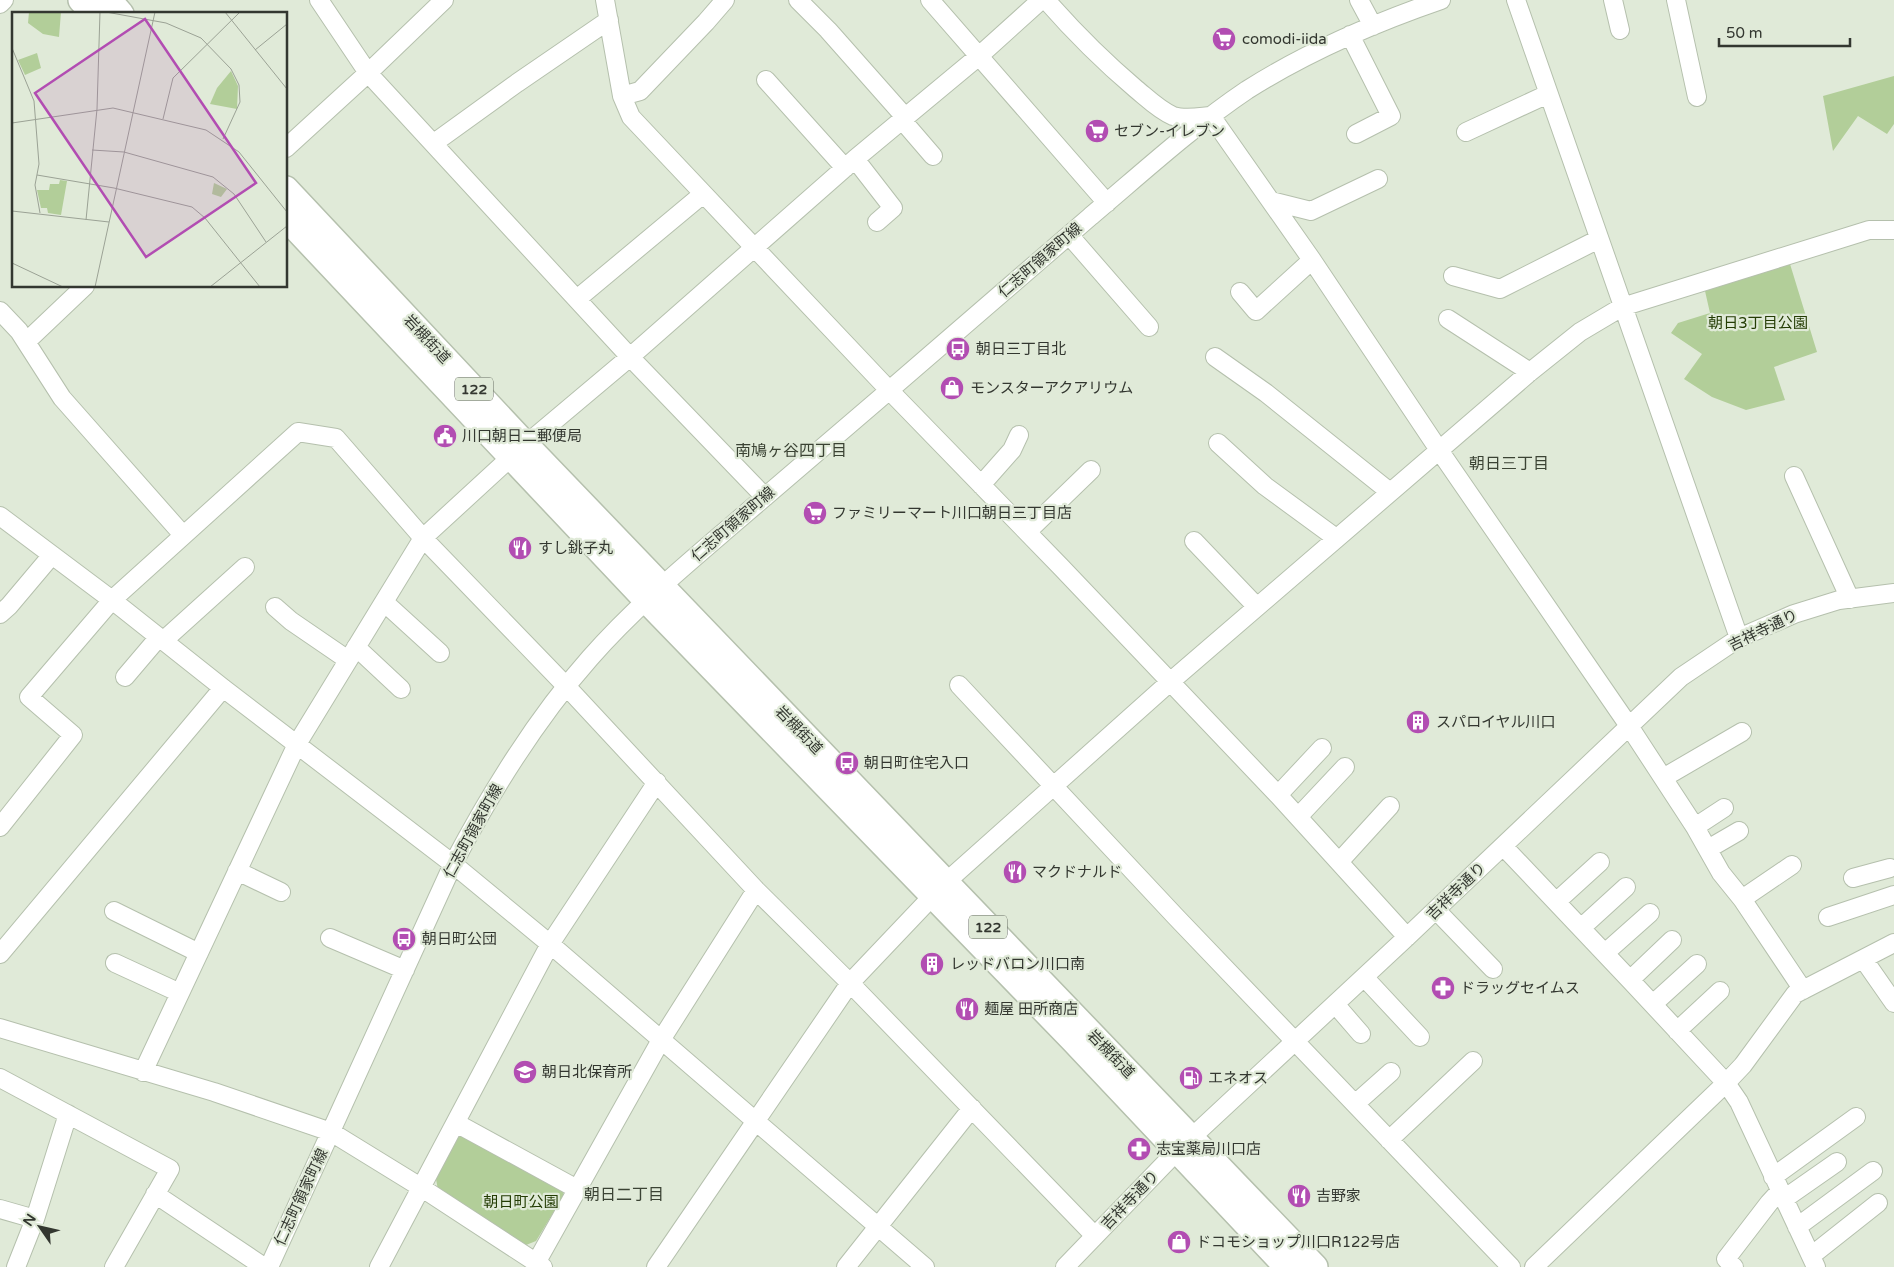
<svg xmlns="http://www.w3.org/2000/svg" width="1894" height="1267" font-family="'Varela Round','Noto Sans JP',sans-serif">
	<rect width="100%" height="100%" fill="#e0ead8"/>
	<path fill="#b2ce99" d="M 1894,76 L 1894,124 L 1887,134 L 1858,116 L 1833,151 L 1823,96 Z
		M 1790,264 L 1817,352 L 1774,367 L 1785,400 L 1746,410 L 1712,397 L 1684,379 L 1702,354 L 1671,333 L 1678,323 L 1710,313 L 1705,291 Z
		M 464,1134 L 561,1187 L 564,1195 L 536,1241 L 526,1245 L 438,1190 L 436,1179 L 458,1137 Z"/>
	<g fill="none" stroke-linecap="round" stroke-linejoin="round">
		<g stroke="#b5c0ad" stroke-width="20">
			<path id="minor" d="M 319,0 L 368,73 L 630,357 L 765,497
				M 605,0 L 622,96 L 631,117 L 889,390 L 1060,566 L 1278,795 L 1407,937
				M 798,0 L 828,30 L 905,117
				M 930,0 L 1107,203
				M 1046,0 C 1074,32 1103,61 1136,89 C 1147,98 1159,110 1173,116 C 1185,120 1199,117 1211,116 L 1312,260 L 1439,450 L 1629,726 L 1695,827 L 1721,873 L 1742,899 L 1803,990
				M 1359,0 L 1373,26
				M 1516,0 L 1739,638
				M 1613,0 L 1620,30
				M 1676,0 L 1697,97
				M 0,4 L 4,0
				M 1350,35 L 1391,116 L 1356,134
				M 766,80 L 845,168
				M 622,96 L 640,91 L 706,22 L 725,0
				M 902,120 L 933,156
				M 1466,132 L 1548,94
				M 434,143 L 517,83 L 609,20
				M 286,148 L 368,73 L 444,0
				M 855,159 L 893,208 L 877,222
				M 1271,201 L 1311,211 L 1378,179
				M 1069,235 L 1149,327
				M 1453,276 L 1500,289 L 1599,239
				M 1240,292 L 1256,311 L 1312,260
				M 577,299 L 703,194
				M 0,311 L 19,331 L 62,398 L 183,535
				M 1448,319 L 1530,372
				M 26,342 L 85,286
				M 1215,357 L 1266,393 L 1390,492
				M 1218,443 L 1265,486 L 1336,538
				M 1794,476 L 1850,599
				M 981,485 L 1012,450 L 1019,435
				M 0,516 L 112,600 L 223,688 L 453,864 L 550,944 L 925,1267
				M 1027,532 L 1091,470
				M 1194,541 L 1257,607
				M 384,602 L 440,653
				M 275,607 L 291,621 L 348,660
				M 0,614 L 9,606 L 52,555
				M 163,641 L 245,567
				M 356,647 L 401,689
				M 125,677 L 159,637
				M 959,685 L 1176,917 L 1511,1267
				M 1663,778 L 1742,732
				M 1278,795 L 1322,748
				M 1298,817 L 1345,767
				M 0,827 L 73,735 L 29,697 L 112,600 L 298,432 L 336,438 L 423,538 L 567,687 L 756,890 L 850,983 L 1095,1236
				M 1695,827 L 1724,808
				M 1503,846 L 1630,980 L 1726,1083 L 1739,1102 L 1816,1267
				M 1708,849 L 1739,831
				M 1339,862 L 1390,806
				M 237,871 L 281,892
				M 1853,878 L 1890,868
				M 1742,899 L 1792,865
				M 1556,902 L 1600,862
				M 1436,910 L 1493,969
				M 114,911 L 199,953
				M 1828,917 L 1894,895
				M 1581,928 L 1626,887
				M 330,938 L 405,970
				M 1605,953 L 1650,913
				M 0,954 L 223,688
				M 1864,960 L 1894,1003
				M 115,963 L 180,993
				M 1364,977 L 1420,1037
				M 1630,980 L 1672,940
				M 1335,1004 L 1361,1034
				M 1653,1004 L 1697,964
				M 0,1028 L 214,1092 L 331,1132 L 422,1188 L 543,1267
				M 1677,1031 L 1720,991
				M 143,1072 L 297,744 L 423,538 L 511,457 L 630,357 L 855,159 L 979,56 L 1041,0
				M 0,1078 L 170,1169 L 114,1267
				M 1355,1104 L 1391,1072
				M 456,1123 L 577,1189
				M 1389,1140 L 1473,1061
				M 1773,1177 L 1856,1117
				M 155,1194 L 264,1267
				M 1784,1199 L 1837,1162
				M 0,1209 L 35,1219
				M 1797,1227 L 1873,1171
				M 1811,1256 L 1878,1203
				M 536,1263 L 661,1040 L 756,890
				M 16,1267 L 35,1219 L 68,1114
				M 269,1267 L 453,864 C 491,792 535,720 590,658 C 632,610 682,568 731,526 C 780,484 829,442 878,400 C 949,338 1020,277 1091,216 C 1142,173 1192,127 1247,90 C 1307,52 1374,23 1441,0
				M 379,1267 L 550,944 L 657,782
				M 656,1267 L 850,983 L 945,883 L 1170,682 L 1530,372 L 1580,332 L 1622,307 L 1869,230 L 1894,230
				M 846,1267 L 972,1108
				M 1065,1267 L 1177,1151 L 1407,937 L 1681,677 L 1739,638 L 1794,614 L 1839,600 L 1894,593
				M 1534,1267 L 1726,1083 L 1743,1065 L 1795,994 L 1894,943
				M 1734,1267 L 1726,1259 L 1769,1203 L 1780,1191"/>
		</g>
		<g stroke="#b5c0ad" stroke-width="28">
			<path id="highway" d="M 81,0 L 94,14
				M 109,0 L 121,14
				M 286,189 L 527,446 L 1315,1267
				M 286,218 L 647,601 L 1073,1040 L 1287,1267"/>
		</g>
		<use href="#minor" stroke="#fff" stroke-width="18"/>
		<use href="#highway" stroke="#fff" stroke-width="25"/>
	</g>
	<defs>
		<g id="supermarket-disc" transform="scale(1.25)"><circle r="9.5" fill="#b24db2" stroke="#e0ead8"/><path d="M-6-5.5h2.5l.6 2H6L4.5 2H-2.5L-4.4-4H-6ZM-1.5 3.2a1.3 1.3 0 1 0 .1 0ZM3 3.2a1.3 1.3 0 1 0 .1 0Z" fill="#fff"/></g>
		<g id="bus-disc" transform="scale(1.25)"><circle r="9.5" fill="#b24db2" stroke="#e0ead8"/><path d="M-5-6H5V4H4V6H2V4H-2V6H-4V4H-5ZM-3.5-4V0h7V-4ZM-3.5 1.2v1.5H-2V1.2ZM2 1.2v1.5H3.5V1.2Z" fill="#fff"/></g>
		<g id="shop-disc" transform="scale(1.25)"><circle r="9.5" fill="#b24db2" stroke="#e0ead8"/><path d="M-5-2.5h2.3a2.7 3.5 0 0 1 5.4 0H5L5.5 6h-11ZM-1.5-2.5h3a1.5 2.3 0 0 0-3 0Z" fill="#fff"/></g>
		<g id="civic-disc" transform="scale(1.25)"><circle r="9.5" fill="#b24db2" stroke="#e0ead8"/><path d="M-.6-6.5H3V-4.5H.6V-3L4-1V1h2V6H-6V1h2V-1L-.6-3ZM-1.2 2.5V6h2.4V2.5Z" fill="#fff"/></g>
		<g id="restaurant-disc" transform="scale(1.25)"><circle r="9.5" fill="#b24db2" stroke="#e0ead8"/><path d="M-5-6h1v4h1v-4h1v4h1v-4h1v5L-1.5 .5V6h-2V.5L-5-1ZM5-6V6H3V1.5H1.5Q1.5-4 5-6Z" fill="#fff"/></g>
		<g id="building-disc" transform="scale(1.25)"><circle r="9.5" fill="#b24db2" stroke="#e0ead8"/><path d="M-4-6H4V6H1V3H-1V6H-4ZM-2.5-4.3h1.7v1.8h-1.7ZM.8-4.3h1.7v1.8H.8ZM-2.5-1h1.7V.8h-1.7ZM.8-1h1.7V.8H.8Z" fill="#fff"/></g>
		<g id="pharmacy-disc" transform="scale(1.25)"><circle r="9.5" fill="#b24db2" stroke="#e0ead8"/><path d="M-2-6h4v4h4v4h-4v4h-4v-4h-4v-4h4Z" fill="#fff"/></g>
		<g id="school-disc" transform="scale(1.25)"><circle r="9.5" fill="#b24db2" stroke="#e0ead8"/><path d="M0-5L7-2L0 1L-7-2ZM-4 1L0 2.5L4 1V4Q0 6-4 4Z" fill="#fff"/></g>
		<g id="fuel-disc" transform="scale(1.25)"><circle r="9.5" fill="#b24db2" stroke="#e0ead8"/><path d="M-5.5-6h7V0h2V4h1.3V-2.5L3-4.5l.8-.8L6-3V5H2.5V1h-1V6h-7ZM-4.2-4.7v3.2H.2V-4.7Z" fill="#fff"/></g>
	</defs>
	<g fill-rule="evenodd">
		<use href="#supermarket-disc" x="1224" y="39"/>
		<use href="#supermarket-disc" x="1097" y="131"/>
		<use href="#bus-disc" x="958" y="349"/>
		<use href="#shop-disc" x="952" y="388"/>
		<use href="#civic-disc" x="445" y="436"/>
		<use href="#supermarket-disc" x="815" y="513"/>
		<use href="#restaurant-disc" x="520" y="548"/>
		<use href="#building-disc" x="1418" y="722"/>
		<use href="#bus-disc" x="847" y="763"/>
		<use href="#restaurant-disc" x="1015" y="872"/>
		<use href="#bus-disc" x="404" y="939"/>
		<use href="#building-disc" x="932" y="964"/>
		<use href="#pharmacy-disc" x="1443" y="988"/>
		<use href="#restaurant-disc" x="967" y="1009"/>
		<use href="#school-disc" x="525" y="1072"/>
		<use href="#fuel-disc" x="1191" y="1078"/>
		<use href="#pharmacy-disc" x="1139" y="1149"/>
		<use href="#restaurant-disc" x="1299" y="1196"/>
		<use href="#shop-disc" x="1179" y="1242"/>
	</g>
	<g text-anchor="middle" stroke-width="4.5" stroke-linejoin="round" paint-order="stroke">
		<g fill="#e0ead8" stroke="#676d62" stroke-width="1">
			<rect x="455" y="377.5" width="38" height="23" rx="4"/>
			<rect x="969" y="915.5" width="38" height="23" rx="4"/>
		</g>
		<g font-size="14" font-weight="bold" fill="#333730">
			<text x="474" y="394">122</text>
			<text x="988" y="932">122</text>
		</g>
		<g font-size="15" fill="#333730" stroke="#e0ead8" text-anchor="start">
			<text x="1242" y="44">comodi-iida</text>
			<text x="1114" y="136">セブン-イレブン</text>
			<text x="976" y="354">朝日三丁目北</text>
			<text x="970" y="393">モンスターアクアリウム</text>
			<text x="462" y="441">川口朝日二郵便局</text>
			<text x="832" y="518">ファミリーマート川口朝日三丁目店</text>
			<text x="538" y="553">すし銚子丸</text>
			<text x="1436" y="727">スパロイヤル川口</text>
			<text x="864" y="768">朝日町住宅入口</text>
			<text x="1032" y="877">マクドナルド</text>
			<text x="422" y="944">朝日町公団</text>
			<text x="950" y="969">レッドバロン川口南</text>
			<text x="1460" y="993">ドラッグセイムス</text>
			<text x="984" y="1014">麺屋 田所商店</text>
			<text x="542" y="1077">朝日北保育所</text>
			<text x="1208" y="1083">エネオス</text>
			<text x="1156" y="1154">志宝薬局川口店</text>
			<text x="1316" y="1201">吉野家</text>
			<text x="1196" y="1247">ドコモショップ川口R122号店</text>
		</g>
		<g font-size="15" fill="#333730" stroke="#e0ead8">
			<text transform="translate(1040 260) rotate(-41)" y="5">仁志町領家町線</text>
			<text transform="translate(427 339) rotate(47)" y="5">岩槻街道</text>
			<text transform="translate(733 524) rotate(-41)" y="5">仁志町領家町線</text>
			<text transform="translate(1763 630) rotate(-26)" y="5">吉祥寺通り</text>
			<text transform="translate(799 730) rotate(46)" y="5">岩槻街道</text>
			<text transform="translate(473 831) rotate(-61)" y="5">仁志町領家町線</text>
			<text transform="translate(1456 891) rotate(-44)" y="5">吉祥寺通り</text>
			<text transform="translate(1111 1054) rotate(46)" y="5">岩槻街道</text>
			<text transform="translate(301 1197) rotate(-65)" y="5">仁志町領家町線</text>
			<text transform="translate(1130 1200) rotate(-46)" y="5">吉祥寺通り</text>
		</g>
		<g font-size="15" fill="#243d04" stroke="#e0ead8">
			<text x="1758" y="328">朝日3丁目公園</text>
			<text x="521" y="1207">朝日町公園</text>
		</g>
		<g font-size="16" fill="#3b4334" stroke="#e0ead8">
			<text x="791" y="456">南鳩ヶ谷四丁目</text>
			<text x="1509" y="469">朝日三丁目</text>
			<text x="624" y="1200">朝日二丁目</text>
		</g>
	</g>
	<g transform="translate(12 12)">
		<rect width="275" height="275" fill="#e0ead8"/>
		<path d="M 17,0 L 49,0 L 47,25 L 31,22 L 16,11 ZM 25,41 L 29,56 L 13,63 L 6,48 ZM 219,59 L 226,74 L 225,97 L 198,92 L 205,76 ZM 48,168 L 55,169 L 49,203 L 36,201 L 35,196 L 29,196 L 25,178 L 37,178 L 38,172 L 47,172 ZM 202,171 L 215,177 L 209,185 L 200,182 Z" fill="#b2ce99"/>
		<path fill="none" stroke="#9ba295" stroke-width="1" d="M 94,0 L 154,11 L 189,26 L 219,57 L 227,73 L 228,90 L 211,127M 213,0 L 275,77M 0,5 L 0,22M 0,36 L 22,89 L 27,152 L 23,173 L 28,201M 243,38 L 275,12M 151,107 L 161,66 L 228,0M 0,111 L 101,96 L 194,118 L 227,140 L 275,200M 80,138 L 112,140 L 201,165 L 222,182 L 254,230M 25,163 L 102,176 L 180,195 L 193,206 L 248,275M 0,199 L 97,210M 74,208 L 85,97 L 88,0M 0,251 L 51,275M 83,275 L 143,0M 198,275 L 275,214"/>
		<path fill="#b24db2" fill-opacity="0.15" stroke="#b24db2" stroke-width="2.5" d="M 133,7 L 244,171 L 134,245 L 23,81 Z"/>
		<rect width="275" height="275" fill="none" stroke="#333730" stroke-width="2.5"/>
	</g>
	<g transform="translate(40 1227) rotate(304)" stroke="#e0ead8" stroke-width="4" paint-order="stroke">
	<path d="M0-4L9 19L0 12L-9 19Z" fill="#333730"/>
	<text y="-8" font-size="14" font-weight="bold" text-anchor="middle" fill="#333730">N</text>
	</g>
	<path d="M1719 38v8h131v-8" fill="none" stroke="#333730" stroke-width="2.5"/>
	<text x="1726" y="38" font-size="15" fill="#333730" stroke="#e0ead8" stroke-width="4" paint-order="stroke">50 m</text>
</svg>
